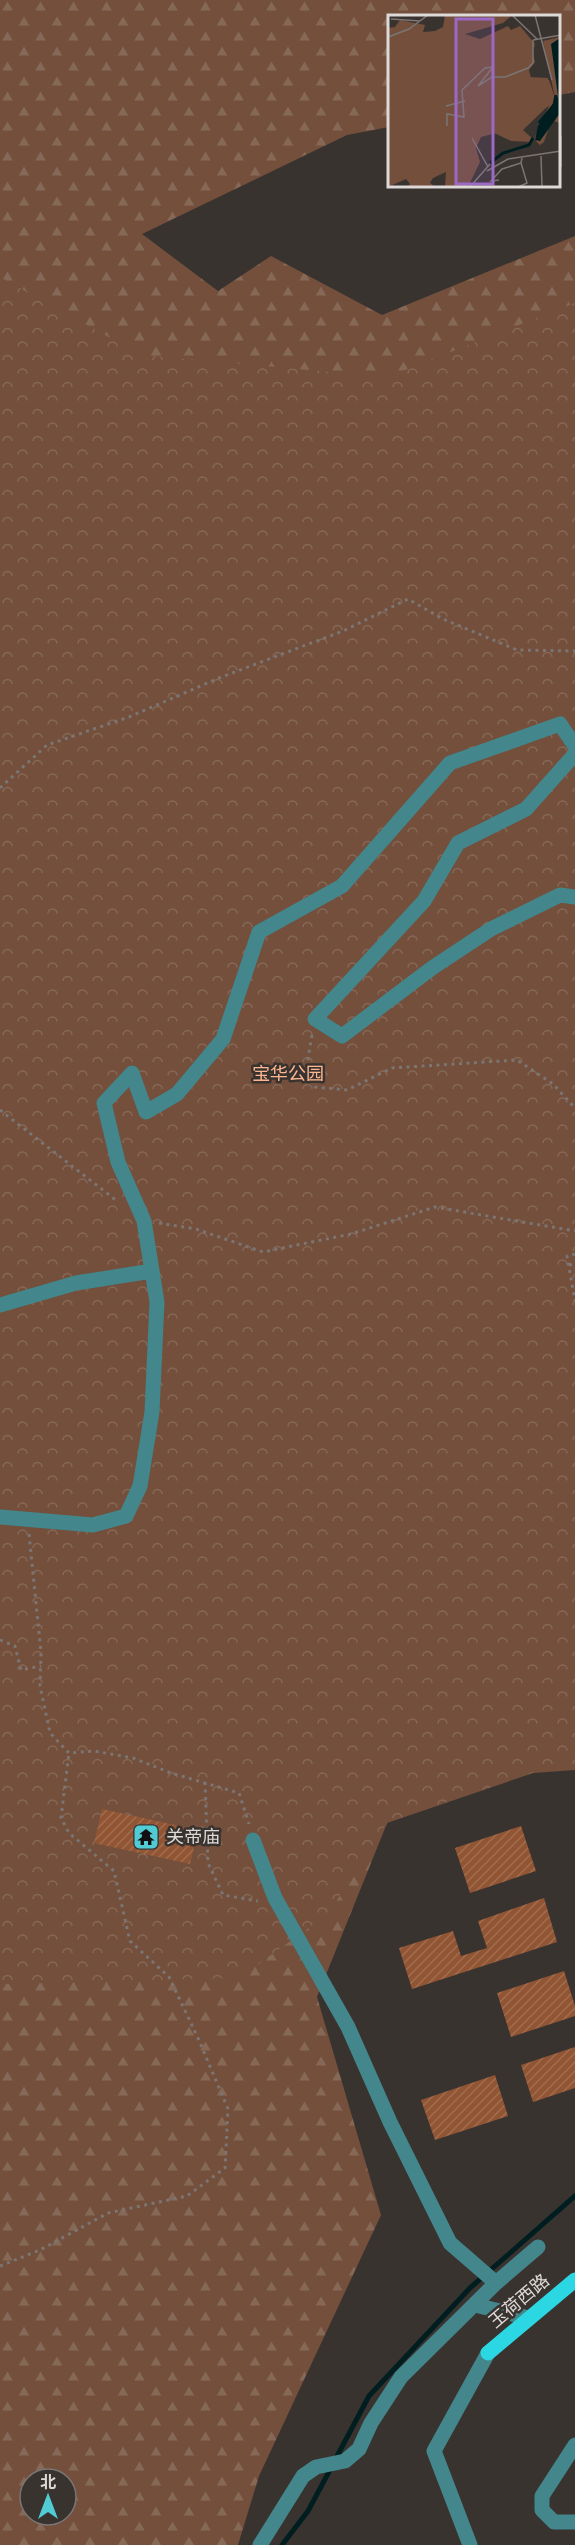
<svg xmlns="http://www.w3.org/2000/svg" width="575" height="2545" font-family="Raleway,'Noto Sans SC',sans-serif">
	<defs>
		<pattern id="forest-firs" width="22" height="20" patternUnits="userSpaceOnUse" patternTransform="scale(1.5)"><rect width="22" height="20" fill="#734f3c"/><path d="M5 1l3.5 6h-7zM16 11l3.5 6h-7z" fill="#866857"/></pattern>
		<pattern id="park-crowns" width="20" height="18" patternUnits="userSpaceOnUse" patternTransform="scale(1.5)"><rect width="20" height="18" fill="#734f3c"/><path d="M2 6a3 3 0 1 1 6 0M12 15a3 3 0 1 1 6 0" fill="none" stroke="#866857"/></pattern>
		<pattern id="building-hatch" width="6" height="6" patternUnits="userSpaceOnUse" patternTransform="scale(1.5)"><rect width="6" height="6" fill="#915533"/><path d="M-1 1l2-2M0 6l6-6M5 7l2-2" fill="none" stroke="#a06d50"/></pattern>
	</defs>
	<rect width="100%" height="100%" fill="#393330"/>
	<path fill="url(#forest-firs)" fill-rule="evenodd" d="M 0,0 L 575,0 L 575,92 L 559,95 L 558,16 L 389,16 L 389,127 L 347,135 L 142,234 L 218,291 L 271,256 L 382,315 L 575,236 L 575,1226 L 400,1791 L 317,1997 L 381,2215 L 259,2476 L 238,2545 L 0,2545 ZM 30,2479 L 66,2479 L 66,2515 L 30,2515 Z"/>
	<path fill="url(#park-crowns)" d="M 0,277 L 141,355 L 387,377 L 575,303 L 575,1770 L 533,1773 L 387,1823 L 328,1914 L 239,1978 L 0,1984 Z"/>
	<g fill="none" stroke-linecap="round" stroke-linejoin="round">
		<path stroke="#001e20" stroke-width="5" d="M 335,2460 L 369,2396 L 470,2288 L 575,2196
			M 282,2545 L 308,2511 L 331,2468"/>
	</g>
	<path fill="url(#building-hatch)" d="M 102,1809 L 198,1830 L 190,1864 L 94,1843 Z
		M 521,1826 L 536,1871 L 470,1893 L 455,1848 Z
		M 544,1898 L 557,1942 L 412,1989 L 399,1948 L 453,1931 L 461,1956 L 487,1948 L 478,1921 Z
		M 564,1971 L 575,2006 L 575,2016 L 511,2037 L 497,1993 Z
		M 575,2047 L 575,2088 L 533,2102 L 521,2065 Z
		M 495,2075 L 508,2116 L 435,2140 L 421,2100 Z"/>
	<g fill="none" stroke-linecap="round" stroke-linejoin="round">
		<path stroke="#7b7573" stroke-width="3" stroke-dasharray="3 4.5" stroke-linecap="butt" d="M 0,788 L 47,745 L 129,717 L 219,678 L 343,631 L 408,599 L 443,619 L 517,650 L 575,651
			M 312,1035 L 308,1058 L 315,1087 L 347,1090 L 392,1068 L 517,1060 L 553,1084 L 575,1108
			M 0,1110 L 117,1201
			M 159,1223 L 196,1229 L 263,1252 L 351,1234 L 435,1207 L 575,1231
			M 575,1254 L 567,1256 L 575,1301
			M 569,1265 L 575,1264
			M 29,1534 L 41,1652 L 40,1686 L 50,1733 L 69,1753 L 94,1751 L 133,1758 L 171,1773 L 239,1793 L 249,1824
			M 0,1640 L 15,1646 L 21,1670 L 41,1666
			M 205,1782 L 208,1863 L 223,1895 L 258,1901
			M 0,2266 L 40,2250 L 108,2213 L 187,2196 L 225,2168 L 228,2109 L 198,2038 L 169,1977 L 130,1941 L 114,1871 L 69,1833 L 61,1818 L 69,1753"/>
		<path stroke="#43868b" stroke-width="15" d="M 575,754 L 526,809 L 458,843 L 424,901 L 315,1019 L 342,1036 L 432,968 L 491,929 L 560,895 L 575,897
			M 0,1305 L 76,1283 L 152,1271
			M 0,1517 L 93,1525 L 126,1516 L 140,1486 L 152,1412 L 157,1302 L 144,1221 L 118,1162 L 104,1103 L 132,1073 L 146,1112 L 177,1094 L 223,1039 L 259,932 L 342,886 L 450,763 L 560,724 L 575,746
			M 253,1840 L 275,1898 L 348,2027 L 390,2122 L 450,2243 L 496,2283
			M 475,2305 L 529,2318
			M 575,2445 L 542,2496 L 542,2510 L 554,2522 L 575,2522
			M 260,2545 L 303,2476 L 316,2467 L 345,2461 L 359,2449 L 371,2423 L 401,2377 L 496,2283 L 538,2247
			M 470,2545 L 434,2451 L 488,2353"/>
		<path stroke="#2bd7e2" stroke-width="15" d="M 488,2353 L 575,2280"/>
	</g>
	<defs>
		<g id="temple-square" transform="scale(1.35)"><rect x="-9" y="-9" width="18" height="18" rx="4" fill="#51ccd5" stroke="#393330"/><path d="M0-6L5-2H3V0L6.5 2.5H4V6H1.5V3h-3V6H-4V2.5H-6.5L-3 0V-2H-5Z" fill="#111"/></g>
	</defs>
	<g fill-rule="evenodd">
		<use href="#temple-square" x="146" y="1837"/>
	</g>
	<g text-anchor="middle" stroke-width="5" stroke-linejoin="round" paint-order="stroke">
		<g font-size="18" fill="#fdb68f" stroke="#393330">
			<text x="288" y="1080">宝华公园</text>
		</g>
		<g font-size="18" fill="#ddd9d7" stroke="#393330" text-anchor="start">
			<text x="166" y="1843">关帝庙</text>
		</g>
		<g font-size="18" fill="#ddd9d7" stroke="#393330">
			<text transform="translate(519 2301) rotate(-40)" y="6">玉荷西路</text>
		</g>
	</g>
	<g transform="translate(388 15)">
		<rect width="172" height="172" fill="#393330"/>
		<path d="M 57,0 L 123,1 L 115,8 L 77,19 L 92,24 L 120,11 L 123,15 L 132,11 L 147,29 L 139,55 L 141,62 L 160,63 L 161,90 L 135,115 L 145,124 L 143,127 L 123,126 L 104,117 L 94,120 L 88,133 L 92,147 L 80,172 L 57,172 L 58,157 L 45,163 L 42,168 L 47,172 L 20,172 L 22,169 L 18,164 L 0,172 L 0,13 L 7,12 L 12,5 L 37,10 L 35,17 L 47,16 L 55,12 Z" fill="#734f3c"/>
		<path d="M 130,14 L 140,22 L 147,47 L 141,55 L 143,63 L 161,65 L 167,83 L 155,26 L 172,22 L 172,108 L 166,106 L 161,112 L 156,127 L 152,130 L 146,124 L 161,91 L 142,101 L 136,111 L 93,122 L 83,132 L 66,132 L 0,161 L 0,32 L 63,19 L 77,27 L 93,28 Z" fill="#734f3c"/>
		<path d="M 172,23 L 172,98 L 152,126 L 147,125 L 150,111 L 170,81 L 163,29 Z" fill="#001e20"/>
		<path fill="none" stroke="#001e20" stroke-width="3" d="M 151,108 L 166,90 L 168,80M 102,148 L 115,138 L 141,130 L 145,123"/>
		<path fill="none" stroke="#7b7573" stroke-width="1.5" d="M 124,0 L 149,24M 147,0 L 164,65M 3,4 L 32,6M 0,22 L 21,14 L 40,0M 145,25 L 173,20M 58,91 L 77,86M 59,111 L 59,99 L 76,102 L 74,75 L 97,53 L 105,52 L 90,71 L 104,62 L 117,62 L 140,53 L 145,48 L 145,25M 173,121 L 173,152M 84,123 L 100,152M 153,141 L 154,172M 99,156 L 120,144 L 173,136M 111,165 L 103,166 L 114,154 L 133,148 L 134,143M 82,172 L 102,149M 130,172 L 139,168 L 133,148"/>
		<path fill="#9d69c7" fill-opacity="0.15" stroke="#9d69c7" stroke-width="3" d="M 68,4 L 105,4 L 105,169 L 68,169 Z"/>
		<rect width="172" height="172" fill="none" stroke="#ddd9d7" stroke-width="3"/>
	</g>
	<g transform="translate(48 2497)"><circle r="28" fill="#393330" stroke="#7b7573" stroke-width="1.5"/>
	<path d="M0-4.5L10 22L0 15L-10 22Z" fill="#51ccd5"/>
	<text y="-9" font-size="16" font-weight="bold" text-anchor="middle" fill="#ddd9d7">北</text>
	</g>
</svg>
